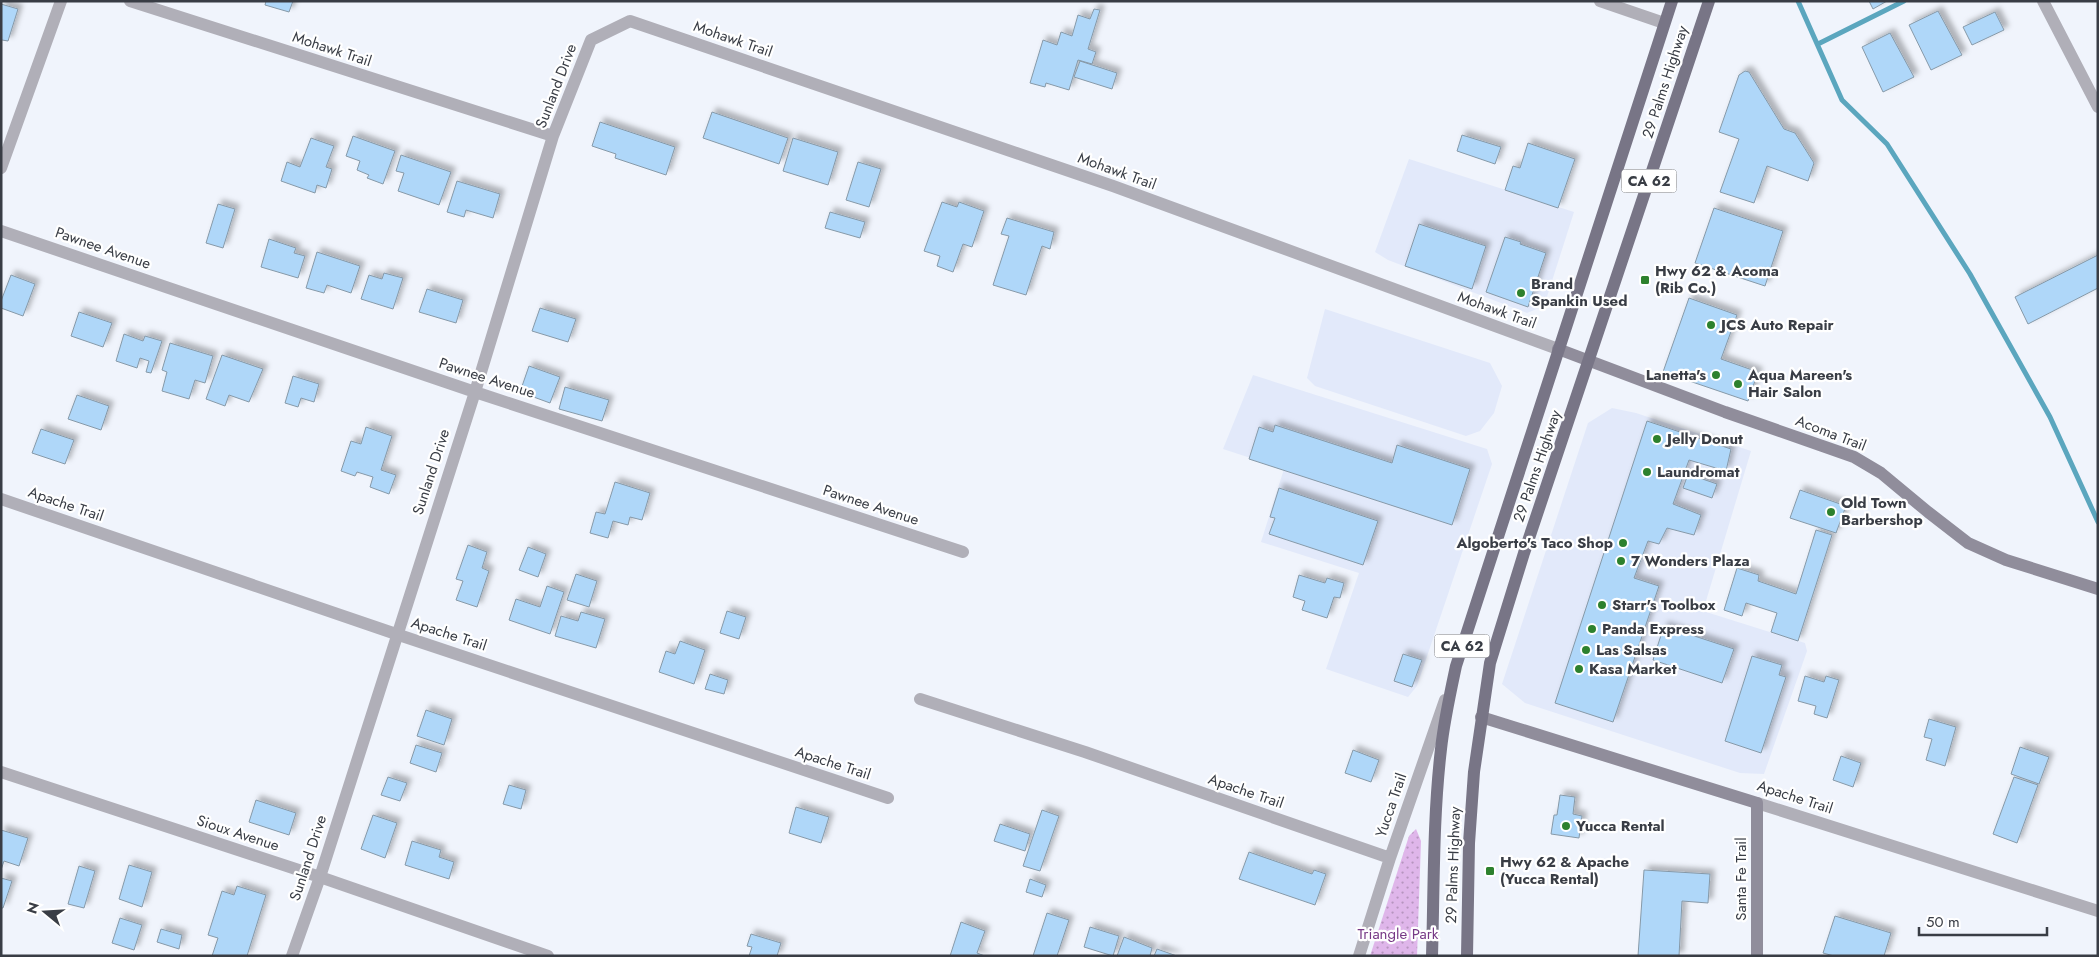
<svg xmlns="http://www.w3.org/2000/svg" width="2099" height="957" font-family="Jost,sans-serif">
	<defs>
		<pattern id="park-dots" width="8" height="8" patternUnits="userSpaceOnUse" patternTransform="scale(1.25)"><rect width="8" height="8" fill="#dfb6ea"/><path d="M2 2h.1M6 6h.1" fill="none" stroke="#b695bf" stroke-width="1.8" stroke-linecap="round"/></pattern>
		<filter id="shadow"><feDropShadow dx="4.5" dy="-4.5" stdDeviation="2.5" flood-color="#0004"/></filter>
	</defs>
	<rect width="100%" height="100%" fill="#f0f4fc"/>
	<path fill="#e2e9fa" d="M 1409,159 L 1574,212 L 1544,306 L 1527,313 L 1388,260 L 1375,252 Z
		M 1325,309 L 1490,363 L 1502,386 L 1494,413 L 1480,431 L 1466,436 L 1315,386 L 1307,378 Z
		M 1253,375 L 1487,449 L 1492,464 L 1417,686 L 1408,697 L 1326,669 L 1359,573 L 1261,542 L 1284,469 L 1223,449 Z
		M 1612,408 L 1636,413 L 1751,451 L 1703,611 L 1805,643 L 1807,651 L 1764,774 L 1740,773 L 1525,703 L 1502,684 L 1588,423 Z"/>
	<path fill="url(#park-dots)" d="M 1416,829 L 1421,841 L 1417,956 L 1370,956 L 1409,836 Z"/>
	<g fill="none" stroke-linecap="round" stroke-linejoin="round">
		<path stroke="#5ba6be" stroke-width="5" d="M 1798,1 L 1842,100 L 1887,144 L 1970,274 L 2050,417 L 2098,522
			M 1818,44 L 1904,1"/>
	</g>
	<path fill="#afd7f9" stroke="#8699a8" filter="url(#shadow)" d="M 266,1 L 293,1 L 289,12 L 265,5 Z
		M 1869,1 L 1887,1 L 1873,9 Z
		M 1,4 L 18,9 L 8,41 L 2,40 L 1,41 Z
		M 1094,9 L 1100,10 L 1088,49 L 1096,52 L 1092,64 L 1078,60 L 1069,90 L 1046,83 L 1045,87 L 1030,83 L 1043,40 L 1057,45 L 1061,32 L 1072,36 L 1078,15 L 1090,19 Z
		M 1938,11 L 1962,55 L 1931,70 L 1909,25 Z
		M 1995,12 L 2004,30 L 1972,45 L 1963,27 Z
		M 1890,33 L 1914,77 L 1883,92 L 1862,47 Z
		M 1080,61 L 1117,73 L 1112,89 L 1074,77 Z
		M 1745,71 L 1749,72 L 1784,129 L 1795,133 L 1814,163 L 1808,181 L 1767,166 L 1754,203 L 1720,192 L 1739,139 L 1719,132 L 1739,75 Z
		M 712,112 L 788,138 L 779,164 L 703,138 Z
		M 600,122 L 675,147 L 666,175 L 615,158 L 616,154 L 592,146 Z
		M 1462,135 L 1501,147 L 1495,164 L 1457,151 Z
		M 353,136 L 395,151 L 383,184 L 367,178 L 369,175 L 357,170 L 360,161 L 346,156 Z
		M 311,138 L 334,146 L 326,167 L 332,169 L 326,188 L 317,185 L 315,193 L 281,181 L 287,162 L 300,167 Z
		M 793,138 L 838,152 L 828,185 L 783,171 Z
		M 1528,143 L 1575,159 L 1558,208 L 1505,190 L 1513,166 L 1520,168 Z
		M 401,155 L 451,172 L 439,205 L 398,191 L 404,173 L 396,171 Z
		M 858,162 L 881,169 L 869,207 L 846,200 Z
		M 457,181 L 500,194 L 493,218 L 466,210 L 464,217 L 447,212 Z
		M 942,202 L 957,207 L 959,202 L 984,211 L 972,247 L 963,244 L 953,272 L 937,266 L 940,256 L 924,251 Z
		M 218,204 L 235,209 L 223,248 L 206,243 Z
		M 1714,208 L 1783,231 L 1765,286 L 1695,263 Z
		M 830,212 L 865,222 L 860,238 L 825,228 Z
		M 1007,218 L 1054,232 L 1050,249 L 1042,246 L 1026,295 L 993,285 L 1009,236 L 1001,234 Z
		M 1419,224 L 1486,246 L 1472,289 L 1405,266 Z
		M 1505,237 L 1521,242 L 1520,244 L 1546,253 L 1528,307 L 1486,292 Z
		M 269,239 L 296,248 L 294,253 L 305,256 L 298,278 L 261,267 Z
		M 317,252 L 360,266 L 351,293 L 327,285 L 324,293 L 306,288 Z
		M 2098,255 L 2098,288 L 2028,324 L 2015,297 Z
		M 384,273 L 403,278 L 393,309 L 361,299 L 369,275 L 382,279 Z
		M 11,275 L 35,284 L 23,316 L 1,308 L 1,301 Z
		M 427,289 L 463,300 L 456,323 L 419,312 Z
		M 1689,298 L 1737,315 L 1721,359 L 1758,372 L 1748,401 L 1663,372 Z
		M 540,308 L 576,319 L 568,342 L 532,331 Z
		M 79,312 L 112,323 L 103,347 L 71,336 Z
		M 124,334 L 143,341 L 145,336 L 162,341 L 151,373 L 146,372 L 149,361 L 140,358 L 137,368 L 116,361 Z
		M 170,343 L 213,356 L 205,383 L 195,380 L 189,399 L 162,391 L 167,372 L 162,370 Z
		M 222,355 L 263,369 L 249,402 L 229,395 L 225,406 L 206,399 Z
		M 529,366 L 560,377 L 550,403 L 520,392 Z
		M 293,376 L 319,384 L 314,402 L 301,398 L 298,407 L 285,403 Z
		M 565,387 L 609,400 L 602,421 L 559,409 Z
		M 77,395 L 109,406 L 101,430 L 68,419 Z
		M 1647,421 L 1731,449 L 1726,471 L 1689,460 L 1673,504 L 1701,515 L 1694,535 L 1667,528 L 1659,544 L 1648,541 L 1634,578 L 1659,586 L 1613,722 L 1555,703 Z
		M 1275,425 L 1392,463 L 1397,445 L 1470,469 L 1452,525 L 1249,459 L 1259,427 L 1273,432 Z
		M 366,427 L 392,436 L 381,470 L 396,475 L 389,494 L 370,487 L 373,477 L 357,472 L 355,476 L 341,471 L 351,441 L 361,444 Z
		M 41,429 L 74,440 L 65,464 L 32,453 Z
		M 1688,474 L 1717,484 L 1712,498 L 1683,488 Z
		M 615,482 L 650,493 L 642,520 L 630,517 L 628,525 L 613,521 L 608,538 L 590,533 L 596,512 L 605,514 Z
		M 1279,488 L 1378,521 L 1363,565 L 1269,534 L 1275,518 L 1270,517 Z
		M 1800,490 L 1846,506 L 1836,533 L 1790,518 Z
		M 1816,530 L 1832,535 L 1798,641 L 1771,632 L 1777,613 L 1746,603 L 1742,616 L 1724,610 L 1737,568 L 1759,575 L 1758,581 L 1796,594 Z
		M 468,545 L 487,552 L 482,568 L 489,571 L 477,607 L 456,600 L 463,581 L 456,579 Z
		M 528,547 L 546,554 L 538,577 L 519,570 Z
		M 576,574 L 597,581 L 589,607 L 567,600 Z
		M 1299,575 L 1325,583 L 1327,578 L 1344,583 L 1340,598 L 1334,597 L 1327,618 L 1302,610 L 1305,601 L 1293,597 Z
		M 547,586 L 564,592 L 550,634 L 509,620 L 516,599 L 540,607 Z
		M 727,611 L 746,617 L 739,639 L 720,633 Z
		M 581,612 L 605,619 L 596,648 L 555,636 L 561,616 L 578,621 Z
		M 1664,626 L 1734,649 L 1722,683 L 1653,660 Z
		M 680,641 L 705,650 L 694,684 L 659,672 L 666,651 L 675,654 Z
		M 1403,654 L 1422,660 L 1412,687 L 1394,681 Z
		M 1752,656 L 1782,665 L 1779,675 L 1786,677 L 1761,753 L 1725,741 Z
		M 710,674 L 728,680 L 724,694 L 705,689 Z
		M 1805,676 L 1824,682 L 1826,676 L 1839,680 L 1827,718 L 1814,714 L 1816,706 L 1798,701 Z
		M 426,710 L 452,719 L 444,745 L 417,736 Z
		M 1929,719 L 1956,727 L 1945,766 L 1926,760 L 1932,739 L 1924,737 Z
		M 416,745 L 442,753 L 436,772 L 410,763 Z
		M 2020,747 L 2049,757 L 2039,784 L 2011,774 Z
		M 1353,750 L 1379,760 L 1371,782 L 1345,773 Z
		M 1841,756 L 1861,763 L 1853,787 L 1833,780 Z
		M 388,777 L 407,783 L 400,801 L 381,795 Z
		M 2014,777 L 2038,785 L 2017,843 L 1993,834 Z
		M 509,785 L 526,790 L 521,809 L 503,804 Z
		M 1560,795 L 1575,797 L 1573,814 L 1582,816 L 1579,838 L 1551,834 L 1554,815 L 1557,815 Z
		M 256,800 L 296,813 L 289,835 L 249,822 Z
		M 796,807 L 829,817 L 821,843 L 789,833 Z
		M 1042,810 L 1059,816 L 1040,871 L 1023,866 Z
		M 373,815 L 397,823 L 385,858 L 361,849 Z
		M 1000,824 L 1030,834 L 1025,851 L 994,841 Z
		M 1,830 L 28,838 L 19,866 L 4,861 L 1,870 Z
		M 412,841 L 441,850 L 439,857 L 454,862 L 449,879 L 405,865 Z
		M 1249,852 L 1312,874 L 1314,870 L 1326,874 L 1315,905 L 1239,879 Z
		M 129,865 L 152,872 L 142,907 L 119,899 Z
		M 79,866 L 95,871 L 84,908 L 68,904 Z
		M 1644,870 L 1710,874 L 1708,903 L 1682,901 L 1679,956 L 1638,956 Z
		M 1,878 L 12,881 L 3,908 L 1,908 Z
		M 1030,879 L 1046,885 L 1042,897 L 1026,892 Z
		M 237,886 L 266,895 L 247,956 L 212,956 L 218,938 L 208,935 L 222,891 L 234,895 Z
		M 1047,913 L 1069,920 L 1057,956 L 1033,956 Z
		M 1835,916 L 1891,933 L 1884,956 L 1834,956 L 1823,953 Z
		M 120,918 L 142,925 L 134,950 L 112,943 Z
		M 961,922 L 985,931 L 977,953 L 985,956 L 950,956 Z
		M 1090,927 L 1119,936 L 1113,956 L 1084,947 Z
		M 161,929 L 182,935 L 179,949 L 157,942 Z
		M 751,934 L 781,943 L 777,956 L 749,956 L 752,947 L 747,946 Z
		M 1124,937 L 1152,948 L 1150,956 L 1117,956 Z
		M 1157,949 L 1177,956 L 1154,956 Z"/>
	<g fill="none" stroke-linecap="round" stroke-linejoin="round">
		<path stroke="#b0afb8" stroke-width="12" d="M 130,1 L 553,136
			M 1600,1 L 1664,23
			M 2043,1 L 2098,107
			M 1,168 L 61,1
			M 1,231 L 475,392 L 963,552
			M 1,499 L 396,634 L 888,798
			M 920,699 L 1085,752 L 1390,858
			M 1,772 L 320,877 L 548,956
			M 1757,803 L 2098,911
			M 292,956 L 320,877 L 475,392 L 553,136 L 591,40 L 630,21 L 1113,186 L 1558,349
			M 1359,956 L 1390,858 L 1445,700"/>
		<path stroke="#908d9b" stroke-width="12" d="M 1558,349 L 1725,412 L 1854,457 L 1881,473 L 1928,512 L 1968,543 L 2006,560 L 2098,589
			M 1481,717 L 1757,803 L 1757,956"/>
		<path stroke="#787586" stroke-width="12" d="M 1432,956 C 1434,887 1433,817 1441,749 C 1444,721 1450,694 1456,666 L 1672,1
			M 1467,956 L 1469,843 L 1474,772 L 1490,663 L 1524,553 L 1709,1"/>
	</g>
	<g fill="#2d812e" stroke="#fff" stroke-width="2">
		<rect x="1640" y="275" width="10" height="10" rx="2.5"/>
		<circle cx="1521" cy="293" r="5"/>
		<circle cx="1711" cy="325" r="5"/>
		<circle cx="1716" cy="375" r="5"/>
		<circle cx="1738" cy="384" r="5"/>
		<circle cx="1657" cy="439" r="5"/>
		<circle cx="1647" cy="472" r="5"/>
		<circle cx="1831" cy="512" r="5"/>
		<circle cx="1623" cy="543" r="5"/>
		<circle cx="1621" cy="561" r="5"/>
		<circle cx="1602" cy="605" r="5"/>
		<circle cx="1592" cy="629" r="5"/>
		<circle cx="1586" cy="650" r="5"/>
		<circle cx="1579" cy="669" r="5"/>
		<circle cx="1566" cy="826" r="5"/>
		<rect x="1485" y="866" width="10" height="10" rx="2.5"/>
	</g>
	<g text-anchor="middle" stroke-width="4.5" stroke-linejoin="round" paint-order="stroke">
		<g fill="#fff" stroke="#74777d" stroke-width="1">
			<rect x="1621.5" y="169.5" width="55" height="23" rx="4"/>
			<rect x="1434.5" y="634.5" width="55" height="23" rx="4"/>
		</g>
		<g font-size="14" font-weight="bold" fill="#393d45">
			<text x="1649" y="186">CA 62</text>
			<text x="1462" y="651">CA 62</text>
		</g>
		<g font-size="15" fill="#393d45" stroke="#fff">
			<text transform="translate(733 39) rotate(19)" y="5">Mohawk Trail</text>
			<text transform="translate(332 49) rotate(18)" y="5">Mohawk Trail</text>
			<text transform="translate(1665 82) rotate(-72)" y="5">29 Palms Highway</text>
			<text transform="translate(556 86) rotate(-69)" y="5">Sunland Drive</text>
			<text transform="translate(1117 171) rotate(20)" y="5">Mohawk Trail</text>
			<text transform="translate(103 248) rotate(19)" y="5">Pawnee Avenue</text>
			<text transform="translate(1497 310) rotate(20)" y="5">Mohawk Trail</text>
			<text transform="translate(487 378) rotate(18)" y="5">Pawnee Avenue</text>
			<text transform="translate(1831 433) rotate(21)" y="5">Acoma Trail</text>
			<text transform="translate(1537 466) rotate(-71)" y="5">29 Palms Highway</text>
			<text transform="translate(431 472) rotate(-72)" y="5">Sunland Drive</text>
			<text transform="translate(66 504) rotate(19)" y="5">Apache Trail</text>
			<text transform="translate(871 505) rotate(18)" y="5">Pawnee Avenue</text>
			<text transform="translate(449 634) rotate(18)" y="5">Apache Trail</text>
			<text transform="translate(833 763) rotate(18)" y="5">Apache Trail</text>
			<text transform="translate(1246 791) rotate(19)" y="5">Apache Trail</text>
			<text transform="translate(1795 797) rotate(18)" y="5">Apache Trail</text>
			<text transform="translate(1391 805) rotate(-71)" y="5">Yucca Trail</text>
			<text transform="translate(238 833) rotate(18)" y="5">Sioux Avenue</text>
			<text transform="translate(308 858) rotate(-72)" y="5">Sunland Drive</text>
			<text transform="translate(1453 865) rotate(-88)" y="5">29 Palms Highway</text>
			<text transform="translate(1741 879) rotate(-90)" y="5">Santa Fe Trail</text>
		</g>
		<g font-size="15" font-weight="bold" fill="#393d45" stroke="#fff" text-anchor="start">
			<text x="1655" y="276">Hwy 62 &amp; Acoma<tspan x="1655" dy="17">(Rib Co.)</tspan></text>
			<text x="1531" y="289">Brand<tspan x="1531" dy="17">Spankin Used</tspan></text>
			<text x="1721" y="330">JCS Auto Repair</text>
			<text x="1706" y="380" text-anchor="end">Lanetta's</text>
			<text x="1748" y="380">Aqua Mareen's<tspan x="1748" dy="17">Hair Salon</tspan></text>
			<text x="1667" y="444">Jelly Donut</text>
			<text x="1657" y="477">Laundromat</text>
			<text x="1841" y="508">Old Town<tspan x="1841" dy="17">Barbershop</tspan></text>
			<text x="1613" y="548" text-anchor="end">Algoberto's Taco Shop</text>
			<text x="1631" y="566">7 Wonders Plaza</text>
			<text x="1612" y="610">Starr's Toolbox</text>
			<text x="1602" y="634">Panda Express</text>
			<text x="1596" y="655">Las Salsas</text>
			<text x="1589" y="674">Kasa Market</text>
			<text x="1576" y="831">Yucca Rental</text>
			<text x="1500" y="867">Hwy 62 &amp; Apache<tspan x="1500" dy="17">(Yucca Rental)</tspan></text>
		</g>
		<g font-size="15" fill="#773986" stroke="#fff">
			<text x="1398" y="939">Triangle Park</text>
		</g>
	</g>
	<rect width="2099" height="957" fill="none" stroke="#393d45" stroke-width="5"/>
	<g transform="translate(45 912) rotate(288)" stroke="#ffffff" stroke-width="4" paint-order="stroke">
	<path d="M0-4L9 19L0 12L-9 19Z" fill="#393d45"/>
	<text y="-8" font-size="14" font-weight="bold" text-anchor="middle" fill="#393d45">N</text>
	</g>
	<path d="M1919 927v8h128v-8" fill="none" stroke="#393d45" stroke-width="2.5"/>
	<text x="1926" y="927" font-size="15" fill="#393d45" stroke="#ffffff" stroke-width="4" paint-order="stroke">50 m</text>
</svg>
